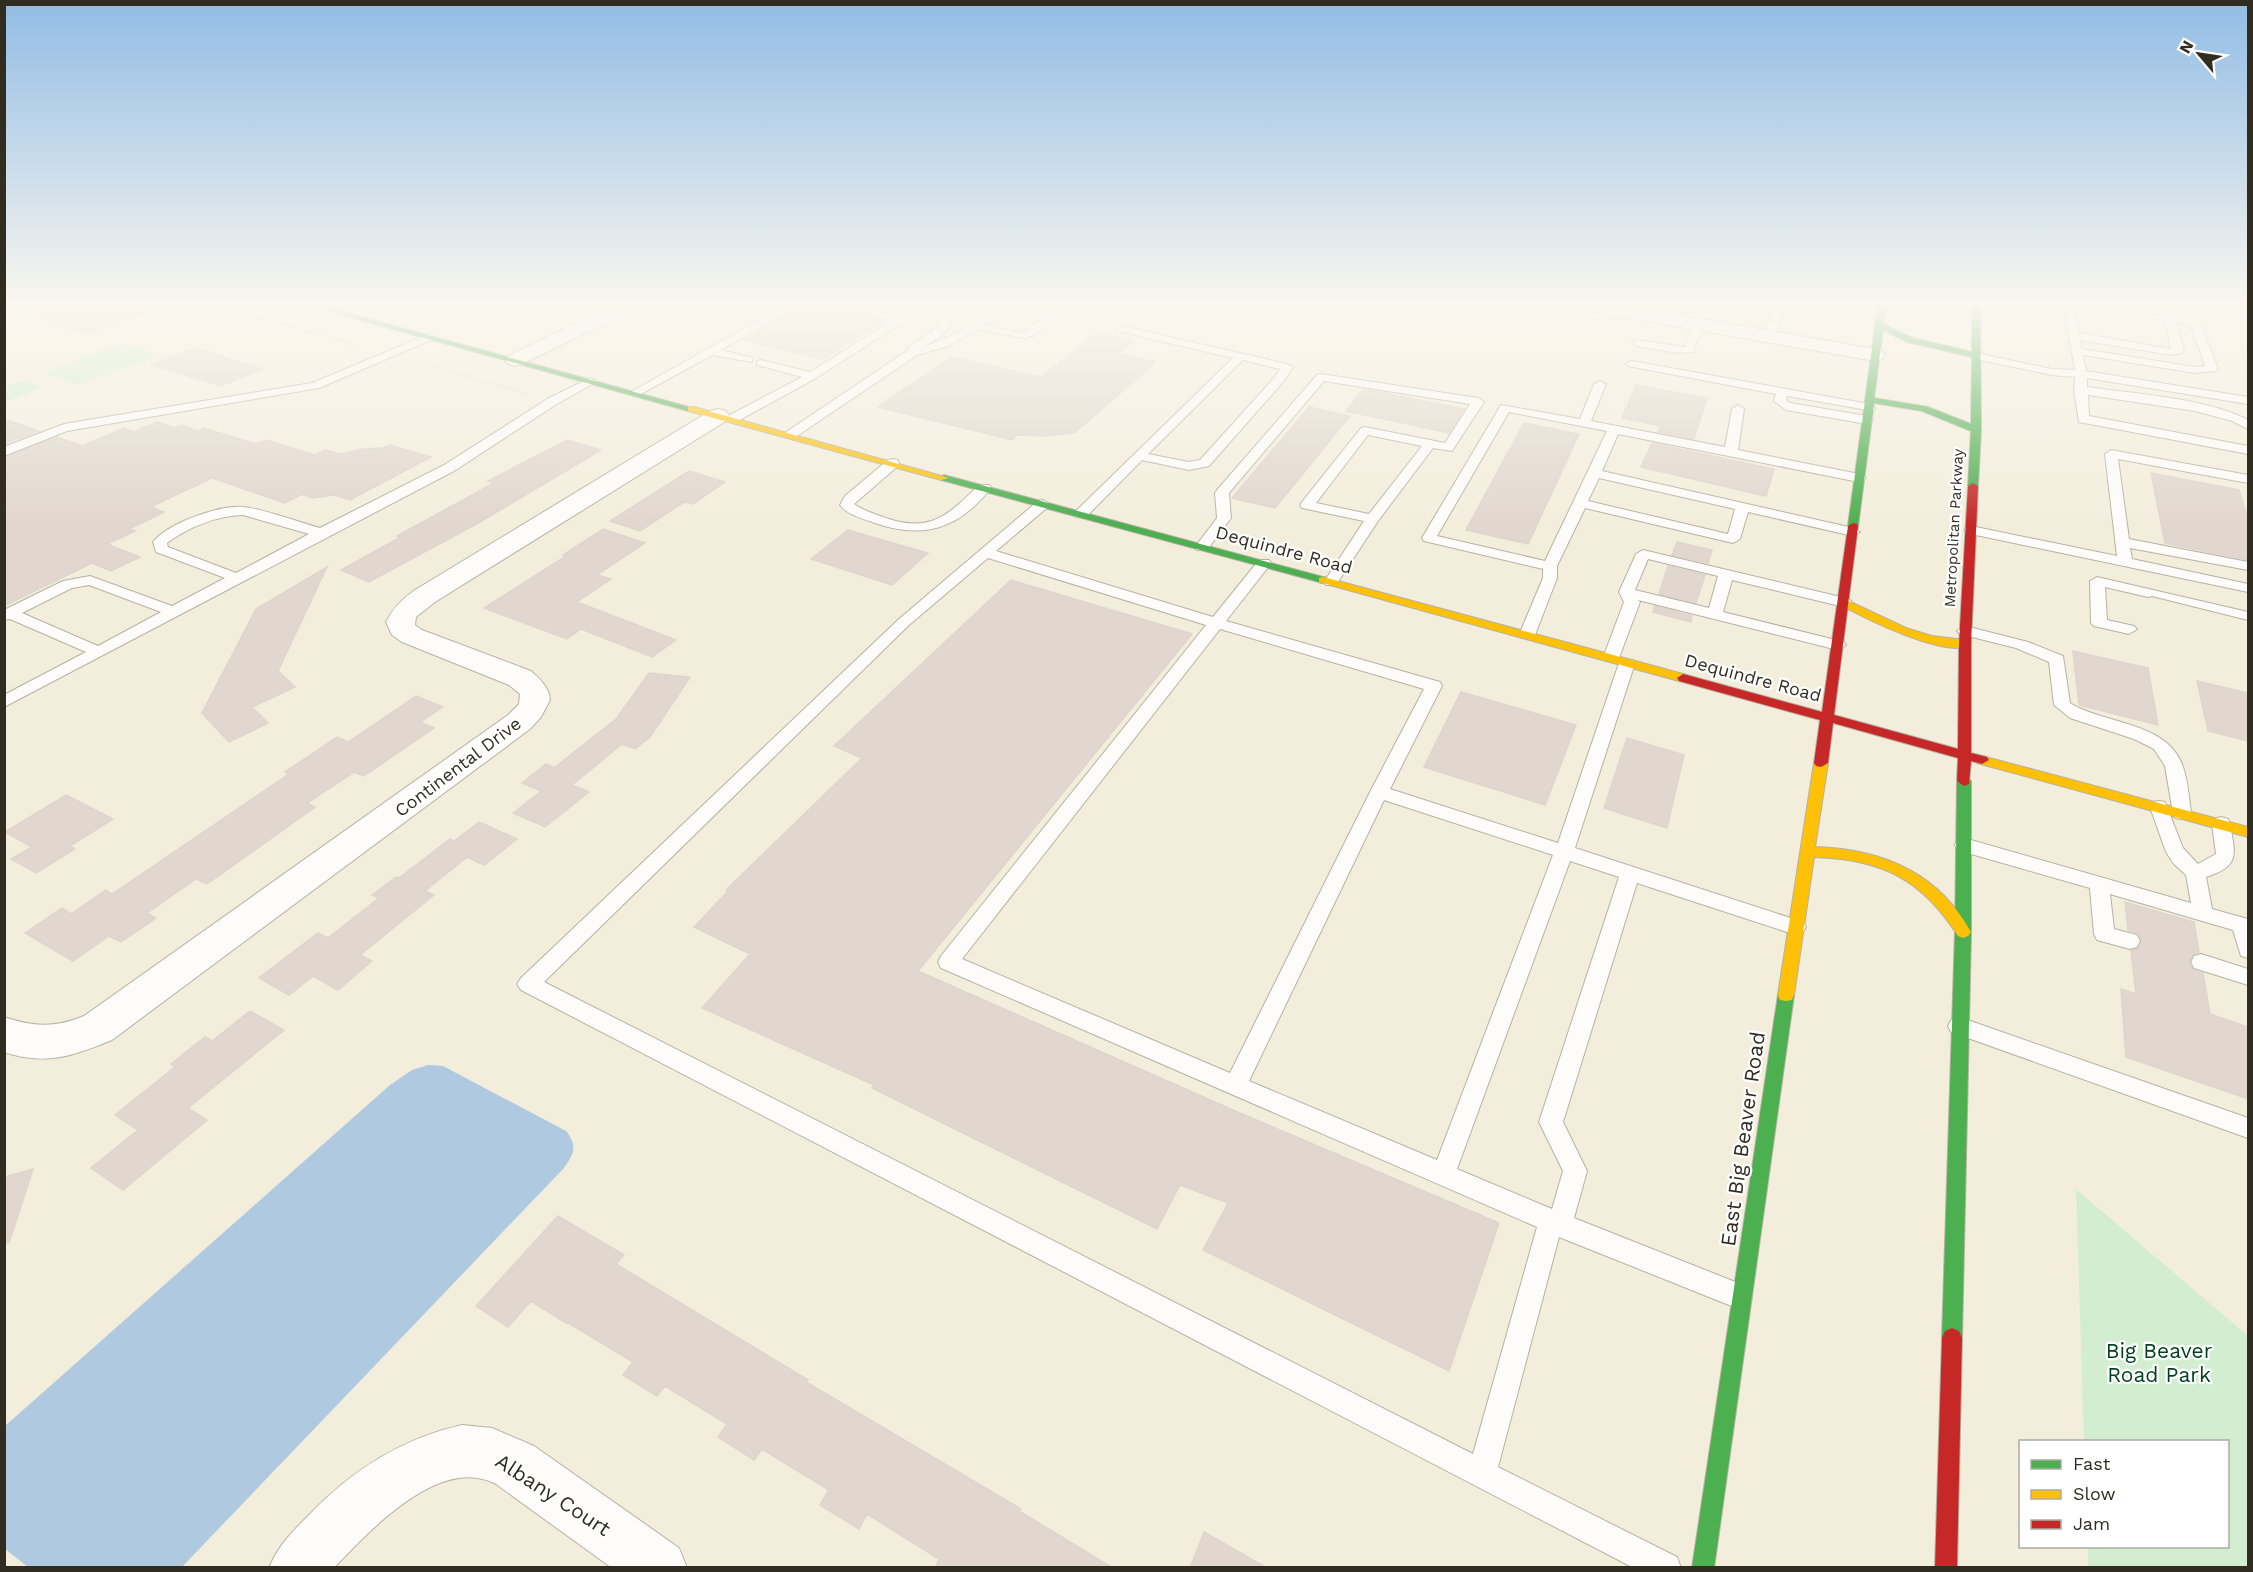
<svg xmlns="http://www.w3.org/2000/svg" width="2253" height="1572" font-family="'Work Sans',sans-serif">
	<rect width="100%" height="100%" fill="#f3eedc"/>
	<path fill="#d3edd1" d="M 121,344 L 158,355 L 80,385 L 43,373 Z
		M 24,380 L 44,387 L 5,402 L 5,387 Z
		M 2076,1189 L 2248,1336 L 2248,1567 L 2088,1567 L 2088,1547 L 2228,1546 L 2228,1442 L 2084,1441 Z"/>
	<path fill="#aec9e0" d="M 428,1065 L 443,1066 L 566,1131 C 578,1146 574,1154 563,1169 L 182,1567 L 28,1567 L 5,1549 L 5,1426 L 390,1085 L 412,1070 Z"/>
	<path fill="#e1d7ce" stroke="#ded5cd" stroke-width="1.5" d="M 14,305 L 156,305 L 156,308 L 85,334 L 13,308 Z
		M 807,305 L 820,305 L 886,319 L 823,359 L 745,340 Z
		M 1097,333 L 1134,341 L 1118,354 L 1156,362 L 1074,433 L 1045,436 L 1017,435 L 1012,440 L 878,407 L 951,357 L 1041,377 Z
		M 195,348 L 227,358 L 263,369 L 221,386 L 152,365 Z
		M 1636,385 L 1707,398 L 1694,439 L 1658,432 L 1661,426 L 1622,418 Z
		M 1363,389 L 1384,393 L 1464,409 L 1449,433 L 1346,411 Z
		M 1309,407 L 1350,416 L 1275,508 L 1232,498 Z
		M 4,419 L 39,431 L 4,444 Z
		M 157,422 L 174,428 L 181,425 L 198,431 L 204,428 L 256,444 L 266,440 L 315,455 L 325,450 L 340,454 L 364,449 L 382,448 L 390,445 L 431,457 L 350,500 L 334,495 L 312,498 L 302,494 L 285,503 L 212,478 L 150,507 L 164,512 L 129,529 L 135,531 L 107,544 L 140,557 L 111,571 L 92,563 L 4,606 L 4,458 L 57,437 L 82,446 L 124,428 L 134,432 Z
		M 1524,423 L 1579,434 L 1528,544 L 1466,530 Z
		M 567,440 L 601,450 L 480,522 L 369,582 L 341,570 L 401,537 L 397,536 L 494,483 L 488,481 Z
		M 1652,443 L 1774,469 L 1766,496 L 1641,467 Z
		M 689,471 L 725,482 L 693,504 L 684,502 L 640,531 L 610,521 Z
		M 2151,473 L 2239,490 L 2248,520 L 2248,560 L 2165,543 Z
		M 603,529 L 645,543 L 597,575 L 611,579 L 577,602 L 676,640 L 652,657 L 581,629 L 567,639 L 484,608 L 566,556 L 563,555 Z
		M 848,530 L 928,553 L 892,585 L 811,559 Z
		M 1677,542 L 1712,550 L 1708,563 L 1672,555 Z
		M 1668,566 L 1705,575 L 1696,603 L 1659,594 Z
		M 327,567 L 278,671 L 295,687 L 252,707 L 268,723 L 229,742 L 202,713 L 256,609 Z
		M 1011,580 L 1192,634 L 918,971 L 1233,1110 L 1499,1223 L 1449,1371 L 1203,1250 L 1228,1203 L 1180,1185 L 1157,1229 L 872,1088 L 874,1085 L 702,1008 L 750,954 L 694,927 L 728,891 L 726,890 L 862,758 L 834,746 Z
		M 1655,606 L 1692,616 L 1691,622 L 1653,612 Z
		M 2073,651 L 2148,668 L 2158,725 L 2079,705 Z
		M 649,673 L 690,677 L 650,737 L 635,749 L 622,744 L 572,785 L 589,792 L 545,827 L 513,813 L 541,791 L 522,783 L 546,764 L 554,768 L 616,719 Z
		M 2197,681 L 2248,693 L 2248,741 L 2208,731 Z
		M 1461,692 L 1576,725 L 1545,805 L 1424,767 Z
		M 416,696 L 443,707 L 420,722 L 434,728 L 364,776 L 354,772 L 307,803 L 315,807 L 207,884 L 196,879 L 147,913 L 156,918 L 121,942 L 109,936 L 73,961 L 25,933 L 62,908 L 71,914 L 106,890 L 112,894 L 289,774 L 285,772 L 337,737 L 348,742 Z
		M 1627,738 L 1684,755 L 1667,828 L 1604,808 Z
		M 66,795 L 113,819 L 70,846 L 75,849 L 36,873 L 11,859 L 32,847 L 5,832 Z
		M 479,822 L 517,839 L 484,865 L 467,857 L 425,891 L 434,895 L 360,955 L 372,961 L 338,990 L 313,976 L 289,995 L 259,978 L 318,933 L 328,938 L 379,898 L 372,895 L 396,877 L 399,878 L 450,839 L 454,841 Z
		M 2125,902 L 2194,922 L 2199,952 L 2192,955 L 2189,963 L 2193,970 L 2203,973 L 2210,1014 L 2248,1027 L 2248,1099 L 2126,1057 L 2121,989 L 2136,994 L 2131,951 L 2139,948 L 2142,940 L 2138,933 L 2128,930 Z
		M 250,1011 L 284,1030 L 188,1108 L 207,1120 L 123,1190 L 91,1168 L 138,1130 L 115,1115 L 175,1067 L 171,1064 L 205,1037 L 212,1041 Z
		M 33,1169 L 9,1243 L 4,1242 L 4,1177 Z
		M 558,1216 L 624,1255 L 616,1264 L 808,1380 L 806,1382 L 1021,1509 L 1019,1511 L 1113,1568 L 935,1568 L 939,1559 L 867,1514 L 859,1529 L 820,1505 L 829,1490 L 762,1449 L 754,1460 L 718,1437 L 727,1424 L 665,1386 L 657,1396 L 623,1375 L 633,1362 L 567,1322 L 566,1323 L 531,1301 L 508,1327 L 476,1306 Z
		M 1204,1532 L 1267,1568 L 1190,1568 Z"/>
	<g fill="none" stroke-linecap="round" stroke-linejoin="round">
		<g stroke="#b5b2a3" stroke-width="2">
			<path id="lane" d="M 786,305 L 799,305 L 721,350 L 752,358 L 752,362 L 712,355 L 639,395 L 635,397 L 629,393 Z
				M 871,305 L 890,305 L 911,310 L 918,305 L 930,305 L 816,378 L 736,422 L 728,422 L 728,416 L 802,377 L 757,365 L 757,361 L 761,360 L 810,372 L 903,314 Z
				M 959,305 C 972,305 983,304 993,313 L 983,324 L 1021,333 L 1047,316 L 1011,305 L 1028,305 L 1060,315 L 1032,336 L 1025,338 L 977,329 L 949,346 L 917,355 L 794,438 L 786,438 L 784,435 L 786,432 L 907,351 L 909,346 C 931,333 935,334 944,310 ZM 964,310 L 973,310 L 982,314 L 960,332 L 924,347 C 937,339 952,331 953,314 Z
				M 1661,305 L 1671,305 L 1662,319 L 1654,319 L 1653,317 Z
				M 1773,305 L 1783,305 L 1775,337 L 1770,340 L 1765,337 Z
				M 2063,305 L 2073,305 L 2079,333 L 2171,349 L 2164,317 L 2122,305 L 2146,305 L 2200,322 L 2218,369 L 2216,371 L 2195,373 L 2083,355 L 2086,371 L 2248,397 L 2248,404 L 2087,378 L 2087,387 C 2135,394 2207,398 2248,420 L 2248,429 L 2232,421 L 2195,411 L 2088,395 L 2089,416 L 2248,446 L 2248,454 L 2079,422 L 2074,390 L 2075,377 L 2052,375 L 1976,359 L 1970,356 L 1976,353 L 2052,369 L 2075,370 ZM 2176,321 L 2191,326 L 2205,366 L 2195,367 L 2082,349 L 2080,340 L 2171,355 L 2182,353 L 2184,351 Z
				M 2238,305 L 2248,305 L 2248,320 L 2244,319 Z
				M 1699,321 L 1704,324 L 1693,352 L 1678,353 L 1637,346 L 1632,343 L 1637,340 L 1685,347 L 1694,324 Z
				M 1122,326 L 1287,364 L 1293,367 L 1283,382 L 1209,466 L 1189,470 L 1142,460 L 1086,517 L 1076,517 L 1074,514 L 1076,511 L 1233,358 L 1118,331 L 1117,329 ZM 1243,360 L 1280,369 L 1274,378 L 1200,460 L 1189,462 L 1148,454 Z
				M 429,334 L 433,335 L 433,339 L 319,388 L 67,431 L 4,456 L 4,447 L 64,424 L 312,383 Z
				M 1632,361 L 1869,404 L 1875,408 L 1873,411 L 1787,396 L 1786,400 L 1790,403 L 1867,416 L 1873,420 L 1867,424 L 1786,410 L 1774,401 L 1776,394 L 1628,366 L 1626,364 Z
				M 1321,374 L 1478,398 L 1484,402 L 1452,451 L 1433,448 L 1378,521 L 1336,585 L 1326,585 L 1324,582 L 1364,521 L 1302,508 L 1300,505 L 1302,502 L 1361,428 L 1365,427 L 1445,443 L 1470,404 L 1324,381 L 1229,493 L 1231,518 L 1207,550 L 1197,550 L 1195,547 L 1217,518 L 1215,493 L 1217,490 L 1317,375 ZM 1368,435 L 1422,446 L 1369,514 L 1316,503 Z
				M 590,378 L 596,381 L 594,383 L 557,404 L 454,471 L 4,707 L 4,695 L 86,652 L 10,619 L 4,620 L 4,610 L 63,581 L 90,576 L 172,606 L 225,578 L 156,552 L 153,542 C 168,523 219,505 243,507 C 265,509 298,522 320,528 L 444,465 L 549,398 ZM 243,515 L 309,534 L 236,573 L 168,547 L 167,543 C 189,527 216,516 243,515 ZM 89,585 L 161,612 L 98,646 L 22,613 L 72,588 Z
				M 1600,381 L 1606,384 L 1591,421 L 1725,447 L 1732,409 L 1738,405 L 1744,409 L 1738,450 L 1859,474 L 1866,478 L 1859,482 L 1618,434 L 1602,471 L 1853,528 L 1860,532 L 1853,536 L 1748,512 L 1740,539 L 1733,543 L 1585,508 L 1557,566 L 1557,578 L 1535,635 L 1533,638 L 1521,638 L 1519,635 L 1543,578 L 1543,569 L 1424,541 L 1422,538 L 1501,405 L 1580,419 L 1594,384 ZM 1509,412 L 1607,431 L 1545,561 L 1437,536 ZM 1599,478 L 1735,509 L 1728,534 L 1588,501 Z
				M 2111,450 L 2248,475 L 2248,483 L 2118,459 L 2129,539 L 2248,562 L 2248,570 L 2130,548 L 2132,559 L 2248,584 L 2248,592 L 1971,534 L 1964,530 L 1971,526 L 2117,556 L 2105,454 Z
				M 893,459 L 898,460 L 899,463 L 898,466 L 854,504 C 864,511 877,515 889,519 C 932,533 950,513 979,485 L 989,485 L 991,488 C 958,530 922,540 872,522 C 861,518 848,515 840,505 L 845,496 L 888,460 Z
				M 1043,500 L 1050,504 L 1048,507 L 996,551 L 1213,617 L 1259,560 L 1269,560 L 1271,563 L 1269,566 L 1226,621 L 1440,682 L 1442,686 L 1390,789 L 1558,843 L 1619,663 L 1621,660 L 1633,660 L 1635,663 L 1575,848 L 1803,922 L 1806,927 L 1803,932 L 1796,935 L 1637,883 L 1563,1122 L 1587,1171 L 1574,1218 L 1748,1287 L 1752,1296 L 1748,1305 L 1739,1309 L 1559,1237 L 1498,1467 L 1677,1557 L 1681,1568 L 1634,1568 L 521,990 L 517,984 L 521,978 L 899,619 L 1038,501 ZM 988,558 L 1206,625 L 941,956 L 938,962 L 941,968 L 1537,1227 L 1473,1454 L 544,982 L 909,625 ZM 1220,629 L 1424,689 L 1370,792 L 1230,1073 L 962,959 ZM 1384,800 L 1553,855 L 1437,1160 L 1249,1081 ZM 1570,861 L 1619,877 L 1539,1122 L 1563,1171 L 1552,1209 L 1457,1169 Z
				M 1643,550 L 1849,599 L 1852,602 L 1844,607 L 1732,580 L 1723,612 L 1844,642 L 1846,645 L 1838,650 L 1638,600 L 1640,602 L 1619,658 L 1617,661 L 1605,661 L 1603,658 L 1624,602 L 1619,592 L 1636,554 ZM 1648,559 L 1718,576 L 1709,608 L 1635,590 Z
				M 2097,577 L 2248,612 L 2248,620 L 2152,596 L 2148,597 L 2105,587 L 2107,620 L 2134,626 L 2137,629 L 2129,634 L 2094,626 L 2091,623 L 2090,581 Z
				M 1965,626 L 2028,642 L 2063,656 L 2070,703 C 2105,725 2168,721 2183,767 C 2188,781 2189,798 2191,813 L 2189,818 L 2182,819 L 2175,818 L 2173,813 L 2165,766 L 2154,749 L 2134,739 L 2070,718 L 2054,705 L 2049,662 L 2016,648 L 1960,634 L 1957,631 Z
				M 2159,801 L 2165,802 L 2183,848 L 2198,864 L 2216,854 L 2212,824 L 2214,819 L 2221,817 L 2228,819 L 2230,824 C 2235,854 2241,866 2206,877 L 2212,909 L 2248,919 L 2248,958 L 2241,956 L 2233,930 L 2110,894 L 2114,929 L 2137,935 L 2140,941 L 2137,947 L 2130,949 L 2097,940 L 2094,934 L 2090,888 L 1957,850 L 1955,845 L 1957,840 L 1964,838 L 2191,903 L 2186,875 L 2174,864 L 2166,852 L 2150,807 L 2153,802 Z
				M 2201,954 L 2248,969 L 2248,985 L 2194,968 L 2191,962 L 2194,956 Z
				M 1959,1017 L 2248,1118 L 2248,1138 L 1951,1032 L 1948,1026 L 1951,1020 Z"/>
		</g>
		<g stroke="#b5b2a3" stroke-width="2">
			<path id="street" d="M 613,305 L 638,305 L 635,309 L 522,364 L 515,366 L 508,364 L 505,360 L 508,356 Z
				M 1580,305 L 1622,305 L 1875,349 L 1882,351 L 1885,355 L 1882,359 L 1875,361 L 1589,311 L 1582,309 Z
				M 718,409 L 726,411 L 729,416 L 726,421 L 435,602 L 416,617 L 415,625 L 422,630 L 531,671 C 540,679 549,687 550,700 L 541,717 L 530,729 L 112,1040 C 73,1056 46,1066 4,1052 L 4,1017 C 33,1027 55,1028 84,1016 L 508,715 L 519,704 L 520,694 L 509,685 L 402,642 L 392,635 L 386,622 C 393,608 402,599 415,590 L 710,411 Z
				M 462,1425 L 492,1428 L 534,1446 L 679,1548 L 687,1568 L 612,1568 L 496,1484 C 440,1454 369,1531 334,1568 L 269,1568 C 278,1546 292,1532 308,1516 C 351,1471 400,1439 462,1425 Z"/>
		</g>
		<g stroke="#b5b2a3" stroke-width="2">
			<path id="fast" d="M 306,305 L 319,305 L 696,409 L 688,411 Z
				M 1878,305 L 1886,305 L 1883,324 L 1913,338 L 1972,352 L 1972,305 L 1980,305 L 1981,430 L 1978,486 L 1973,489 L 1968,486 L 1971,431 L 1922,411 L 1874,403 L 1858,526 L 1853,529 L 1848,526 ZM 1883,330 L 1907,342 L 1972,357 L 1971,424 L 1928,407 L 1874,398 Z
				M 944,475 L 1327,578 L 1329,580 L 1323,583 L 1319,582 L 941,480 L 939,478 Z
				M 1964,776 L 1971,781 L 1971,932 L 1962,1338 L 1959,1345 L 1952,1348 L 1945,1345 L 1942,1338 L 1955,932 L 1957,781 Z
				M 1786,989 L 1792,990 L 1794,995 L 1714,1568 L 1692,1568 L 1778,995 L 1780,990 Z"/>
		</g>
		<g stroke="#b5b2a3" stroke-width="2">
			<path id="slow" d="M 688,407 L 694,407 L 949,478 L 941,480 L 688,411 Z
				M 1323,577 L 1687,675 L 1689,678 L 1687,681 L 1679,681 L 1319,582 L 1319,578 Z
				M 1844,599 L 1906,628 L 1932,636 L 1965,640 L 1971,644 C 1952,661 1860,617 1840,604 L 1840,600 Z
				M 1982,756 L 2248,827 L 2248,837 L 1977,763 L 1975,760 L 1977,757 Z
				M 1821,759 L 1828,763 L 1815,847 C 1881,849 1938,872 1971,932 L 1968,936 L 1963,938 L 1958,936 C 1922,879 1881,859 1814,857 L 1794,995 L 1792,1000 L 1786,1001 L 1780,1000 L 1778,995 L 1814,763 Z"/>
		</g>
		<g stroke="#b5b2a3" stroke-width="2">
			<path id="jam" d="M 1973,483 L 1978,486 L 1971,644 L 1971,753 L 1987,757 L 1989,760 L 1982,764 L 1971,761 L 1969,784 L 1964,786 L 1957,781 L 1958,758 L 1833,723 L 1828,763 L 1821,767 L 1816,766 L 1814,763 L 1820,720 L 1679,681 L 1677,678 L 1683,674 L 1822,712 L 1848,526 L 1853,523 L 1857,524 L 1858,526 L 1834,715 L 1958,749 L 1959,644 L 1968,486 Z
				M 1952,1328 L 1959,1331 L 1962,1338 L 1957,1568 L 1935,1568 L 1942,1338 L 1945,1331 Z"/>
		</g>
		<path stroke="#dcdad4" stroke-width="2" stroke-dasharray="2 2" stroke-linecap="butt" d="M 216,305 L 360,346
			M 417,362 L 528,394"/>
		<use href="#lane" fill="#fdfcfa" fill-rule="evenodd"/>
		<use href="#street" fill="#fdfcfa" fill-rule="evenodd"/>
		<use href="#fast" fill="#4caf50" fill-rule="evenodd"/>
		<use href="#slow" fill="#ffc107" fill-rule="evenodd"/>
		<use href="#jam" fill="#c62828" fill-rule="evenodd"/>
	</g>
	<linearGradient id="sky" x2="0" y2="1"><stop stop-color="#91bce5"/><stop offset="0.58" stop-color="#faf7ef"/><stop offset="1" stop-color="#faf7ef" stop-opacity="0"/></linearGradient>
	<rect width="2253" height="525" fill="url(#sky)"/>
	<g text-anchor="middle" stroke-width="4.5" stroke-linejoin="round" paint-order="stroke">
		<g font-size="15" fill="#302d20" stroke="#fff">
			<text transform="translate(1954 528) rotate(-87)" y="5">Metropolitan Parkway</text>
		</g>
		<g font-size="18" fill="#302d20" stroke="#fff">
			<text transform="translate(1284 550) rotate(15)" y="6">Dequindre Road</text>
			<text transform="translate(1753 678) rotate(15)" y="6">Dequindre Road</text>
			<text transform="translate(458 767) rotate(-37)" y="6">Continental Drive</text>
		</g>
		<g font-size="21" fill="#302d20" stroke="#fff">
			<text transform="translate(1743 1139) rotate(-82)" y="7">East Big Beaver Road</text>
			<text transform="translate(553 1495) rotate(33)" y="7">Albany Court</text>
		</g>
		<g font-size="21" fill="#003f1f" stroke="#fff">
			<text x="2159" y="1358">Big Beaver<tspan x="2159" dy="24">Road Park</tspan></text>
		</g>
	</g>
	<rect width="2253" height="1572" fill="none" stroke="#302d20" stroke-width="12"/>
	<rect x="2019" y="1440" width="210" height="108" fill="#ffffff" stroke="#acaba6" stroke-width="1.5"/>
	<rect x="2031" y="1460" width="30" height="9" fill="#4caf50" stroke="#acaba6" stroke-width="1.5"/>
	<text x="2073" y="1470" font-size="18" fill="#302d20">Fast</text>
	<rect x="2031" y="1490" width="30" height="9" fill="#ffc107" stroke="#acaba6" stroke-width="1.5"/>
	<text x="2073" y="1500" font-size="18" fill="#302d20">Slow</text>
	<rect x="2031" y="1520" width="30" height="9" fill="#c62828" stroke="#acaba6" stroke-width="1.5"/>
	<text x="2073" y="1530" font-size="18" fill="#302d20">Jam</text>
	<g transform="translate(2199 54) rotate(299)" stroke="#ffffff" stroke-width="4.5" paint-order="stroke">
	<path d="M0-4.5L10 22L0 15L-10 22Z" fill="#302d20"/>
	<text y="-9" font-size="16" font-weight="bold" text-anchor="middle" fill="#302d20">N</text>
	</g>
</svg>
